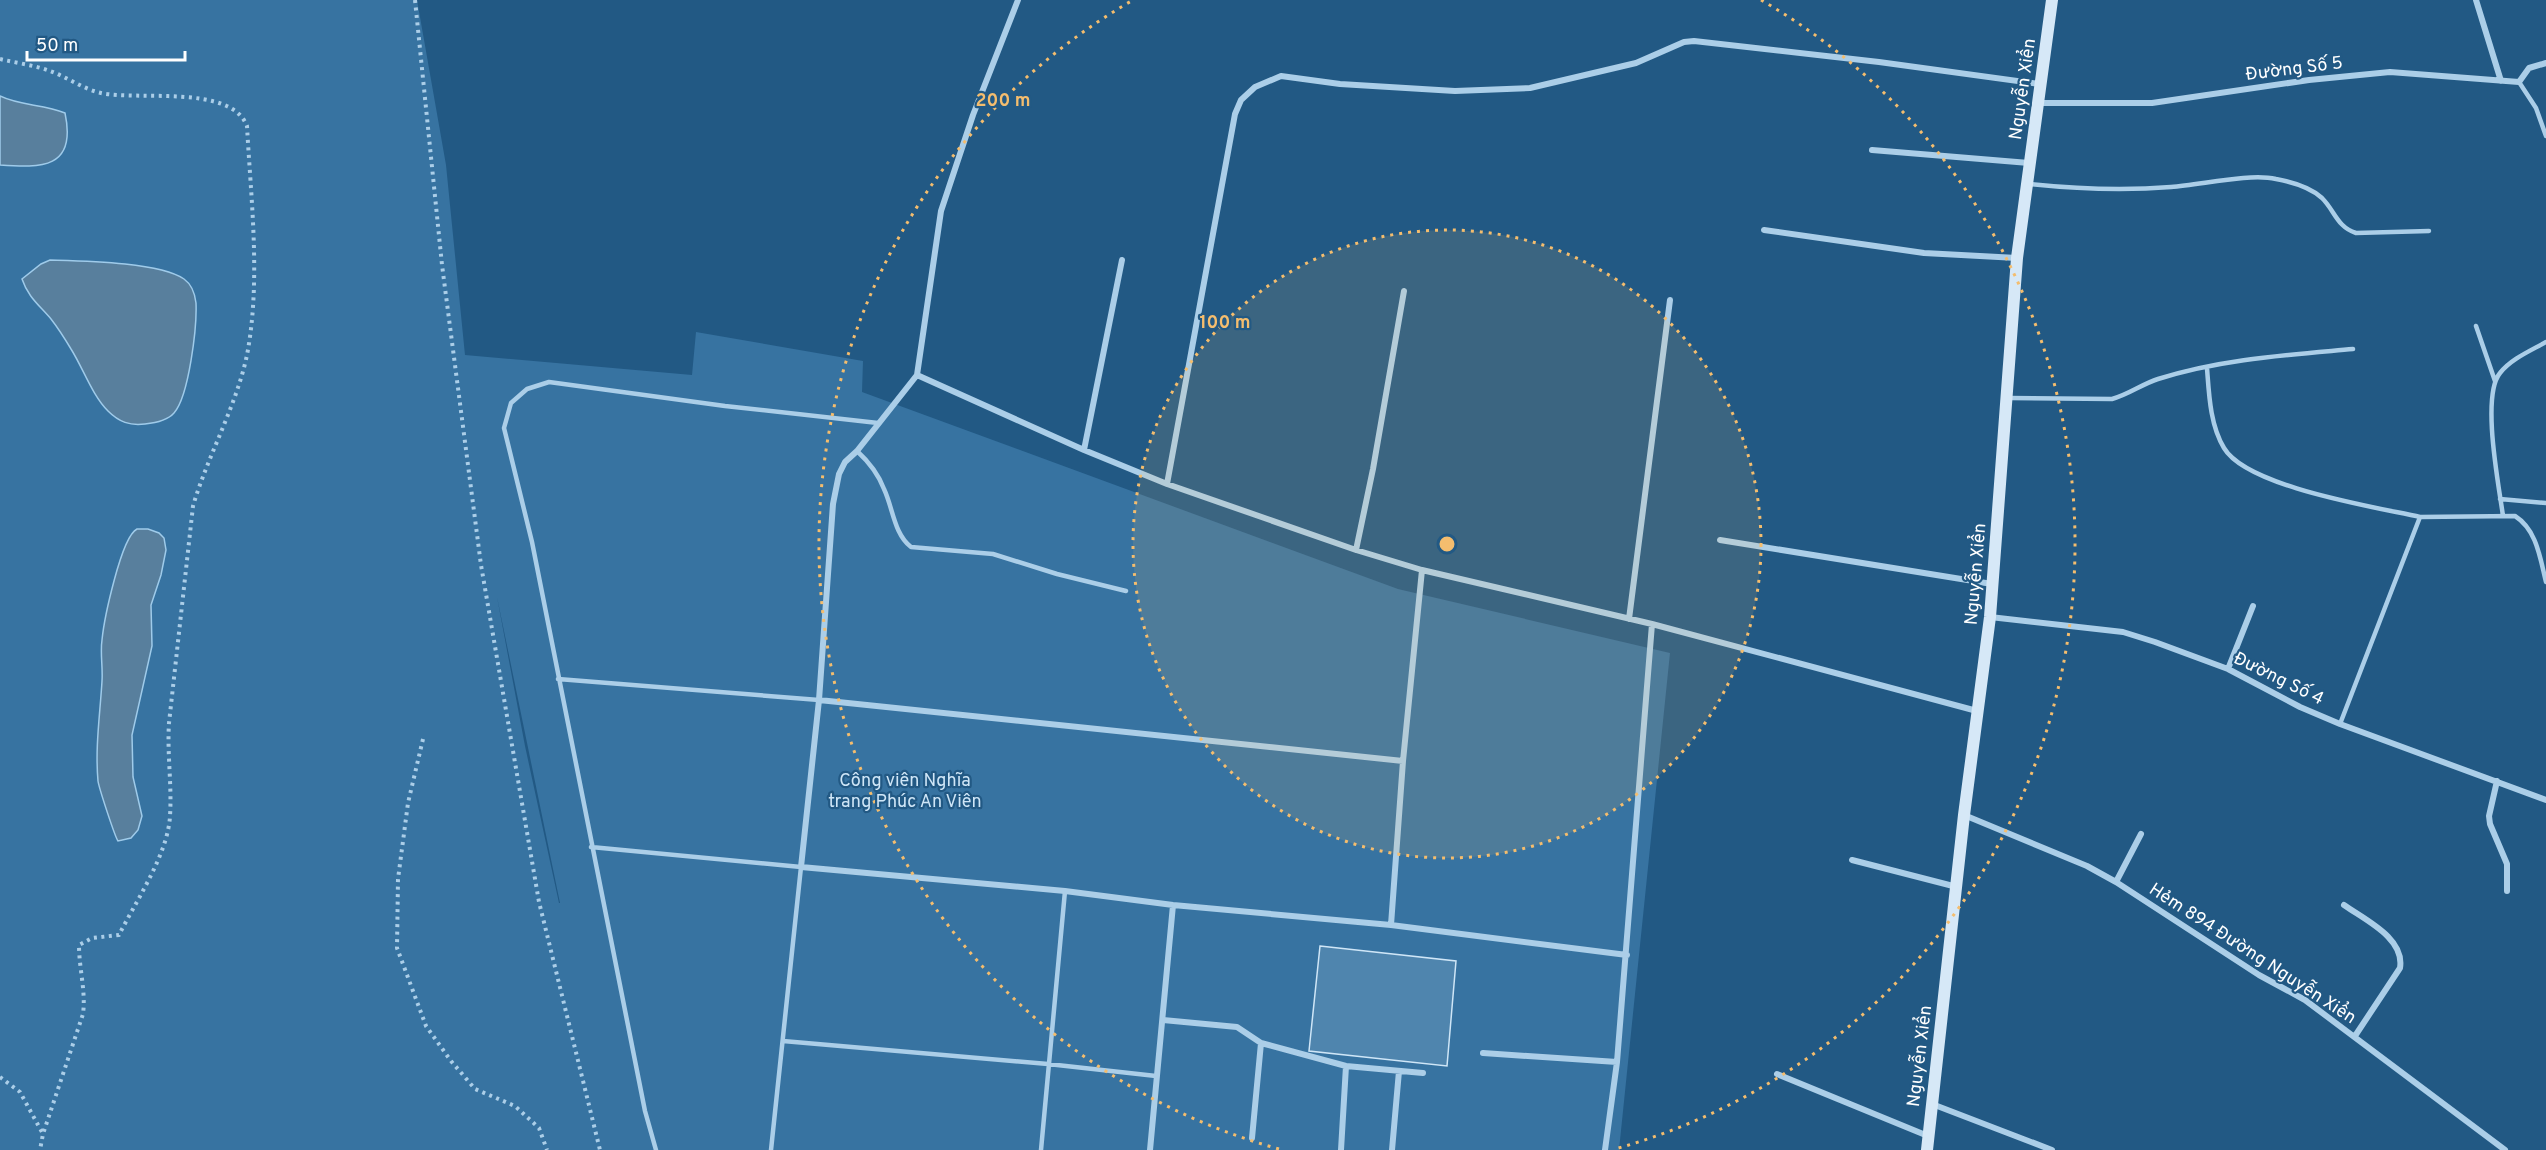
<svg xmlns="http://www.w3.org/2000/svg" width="2546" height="1150" font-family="Overpass,sans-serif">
	<rect width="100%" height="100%" fill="#225984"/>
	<path fill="#3773a1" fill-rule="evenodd" d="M 0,0 L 417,0 L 446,165 L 465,355 L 692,375 L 696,332 L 863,361 L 862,392 L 1398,589 L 1670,653 L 1619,1150 L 0,1150 ZM 497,597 L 560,903 L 559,903 L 525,746 Z"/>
	<path fill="#587f9d" stroke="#9fcbea" stroke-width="1.5" d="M 0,96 C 20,106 44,104 65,113 C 77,169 41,168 0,165 Z
		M 50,260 C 82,261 159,262 184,279 C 191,284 195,294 196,303 C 197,327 189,396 174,413 C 167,421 155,423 145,424 C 130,426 119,422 108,411 C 92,395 83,368 71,349 C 65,339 58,328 51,319 C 39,305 28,297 22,279 L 41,264 Z
		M 137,529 L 148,529 L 159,533 L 164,538 L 166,550 L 161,575 L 151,605 L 152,646 L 132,735 L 133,777 L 142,816 L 138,830 L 131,838 L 118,841 C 115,837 99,788 98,781 C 95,747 100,715 102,681 C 103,667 100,653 102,640 C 104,620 121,537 137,529 Z"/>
	<path fill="#4f85ae" stroke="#cfe6f7" stroke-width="1.5" d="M 1320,946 L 1456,961 L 1447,1066 L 1309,1051 Z"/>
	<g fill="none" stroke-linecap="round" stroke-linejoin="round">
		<path stroke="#abcee8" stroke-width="4" stroke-dasharray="3 4.5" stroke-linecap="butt" d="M 415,0 L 442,265 L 481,565 L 539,902 L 600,1150
			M 0,59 C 16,63 34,65 50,71 C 67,77 83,89 101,93 C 138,101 231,84 247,126 C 251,200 261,282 247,355 C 236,407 208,455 193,506 L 169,723 C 167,754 172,785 170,816 C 168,854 136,901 119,935 L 92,938 L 79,945 C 79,969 86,991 83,1014 L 43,1134 L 40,1150
			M 423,739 L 408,803 L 398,879 L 397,948 L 426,1026 L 451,1061 L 475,1089 L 515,1106 L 539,1128 L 547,1150
			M 0,1077 L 20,1092 L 43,1134"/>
		<path stroke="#abcee8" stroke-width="4.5" d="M 2519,82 L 2536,108 L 2546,136
			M 2029,184 C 2076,189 2124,191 2171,187 C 2201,185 2249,173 2276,179 C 2292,182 2310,187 2322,198 C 2335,211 2337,227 2356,233 L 2429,231
			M 2476,326 L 2495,381
			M 2207,368 C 2209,394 2210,425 2224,448 C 2247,487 2375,507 2420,517
			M 2009,398 L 2112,399 C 2128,395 2142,384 2158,379 C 2221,359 2287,355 2353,349
			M 857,451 C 869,462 878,473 884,489 C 893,508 894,534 911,547 L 993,554 L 1057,574 L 1126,591
			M 2500,499 L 2546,503
			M 2503,516 C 2499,486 2481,396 2500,373 C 2511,359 2530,351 2546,342
			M 558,679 L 819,700
			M 2340,724 L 2420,517 L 2515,516 C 2537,530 2540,558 2546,582
			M 591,847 L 801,867 L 771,1150
			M 783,1041 L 1048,1064 L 1156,1076
			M 656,1150 L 645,1111 L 532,542 L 504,428 L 511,403 L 527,389 L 549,382 L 725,406 L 878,423
			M 1041,1150 L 1065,891"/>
		<path stroke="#abcee8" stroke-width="6" d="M 1018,0 L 973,115 L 941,211 L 917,375 L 1084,450 L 1167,484 L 1356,550 L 1422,570 L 1652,624 L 1977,711
			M 2476,0 L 2501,81
			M 2038,103 L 2152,103 L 2309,80 L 2390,72 L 2519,82 L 2529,68 L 2546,63
			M 1872,150 L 2029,163
			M 1764,230 L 1924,253 L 2017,258
			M 917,375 L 857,451 L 845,462 L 839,474 L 833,504 L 819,700 L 801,867 L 1065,891 L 1173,905 L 1391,925 L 1627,955
			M 1084,450 L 1122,260
			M 1167,484 L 1235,114 L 1241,100 L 1255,87 L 1281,76 L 1340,84 L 1455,91 L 1530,88 L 1636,63 L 1684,42 L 1694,41 L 1879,62 L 2040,84
			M 1720,540 L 1992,584
			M 1356,550 L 1373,469 L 1404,291
			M 1990,617 L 2123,632 L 2155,642 L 2228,669 L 2300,707 L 2340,724 L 2546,800
			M 1629,619 L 1670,300
			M 2228,669 L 2253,606
			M 819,700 L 1403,761
			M 2497,781 L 2489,816 L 2490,824 L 2507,864 L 2507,891
			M 1964,815 L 2087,866 L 2116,882 L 2259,975 L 2305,1000 L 2505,1150
			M 1852,860 L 1957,887
			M 2116,882 L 2141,834
			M 2344,905 C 2365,920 2405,938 2400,968 L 2355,1036
			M 1391,925 L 1403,761 L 1422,570
			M 1163,1020 L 1237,1027 L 1261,1043 L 1346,1066 L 1423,1073
			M 1483,1053 L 1617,1062
			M 1777,1074 L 1928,1136
			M 1932,1104 L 2052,1150
			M 1252,1138 L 1261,1043
			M 1150,1150 L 1173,905
			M 1341,1150 L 1346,1066
			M 1392,1150 L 1399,1071
			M 1605,1150 L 1617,1062 L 1652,624"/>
		<path stroke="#d6e8f7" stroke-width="12" d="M 1927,1150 L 1964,815 L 1990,617 L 2017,258 L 2052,0"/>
	</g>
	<circle cx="1447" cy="544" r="314" fill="#f4bd6e" fill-opacity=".12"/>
	<g fill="none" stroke="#f4bd6e" stroke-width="3" stroke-dasharray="3 6">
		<circle cx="1447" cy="544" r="314"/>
		<path d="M1279 1149A628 628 0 0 1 1133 0M1761 0A628 628 0 0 1 1615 1149"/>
	</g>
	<g text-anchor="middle" stroke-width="4.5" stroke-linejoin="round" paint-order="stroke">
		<g font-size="18" fill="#fff" stroke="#225984">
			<text transform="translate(2294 68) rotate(-7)" y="6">Đường Số 5</text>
			<text transform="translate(2022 89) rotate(-82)" y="6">Nguyễn Xiển</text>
			<text transform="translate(1975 574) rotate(-85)" y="6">Nguyễn Xiển</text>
			<text transform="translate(2279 678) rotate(26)" y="6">Đường Số 4</text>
			<text transform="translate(2253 953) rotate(33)" y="6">Hẻm 894 Đường Nguyễn Xiển</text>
			<text transform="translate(1919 1056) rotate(-83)" y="6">Nguyễn Xiển</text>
		</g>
		<g font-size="18" fill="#cfe6f7" stroke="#225984">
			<text x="905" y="786">Công viên Nghĩa<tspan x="905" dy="21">trang Phúc An Viên</tspan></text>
		</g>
	</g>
	<circle cx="1447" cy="544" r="9" fill="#f4bd6e" stroke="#225984" stroke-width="3"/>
	<g font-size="18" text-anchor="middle" font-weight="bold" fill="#f4bd6e" stroke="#225984" stroke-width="4.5" stroke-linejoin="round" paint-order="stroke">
		<text x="1003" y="106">200 m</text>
		<text x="1225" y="328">100 m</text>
	</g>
	<path d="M27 51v9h158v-9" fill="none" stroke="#ffffff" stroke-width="3"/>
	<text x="36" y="51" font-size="18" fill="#ffffff" stroke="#225984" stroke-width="4.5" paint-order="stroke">50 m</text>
</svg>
